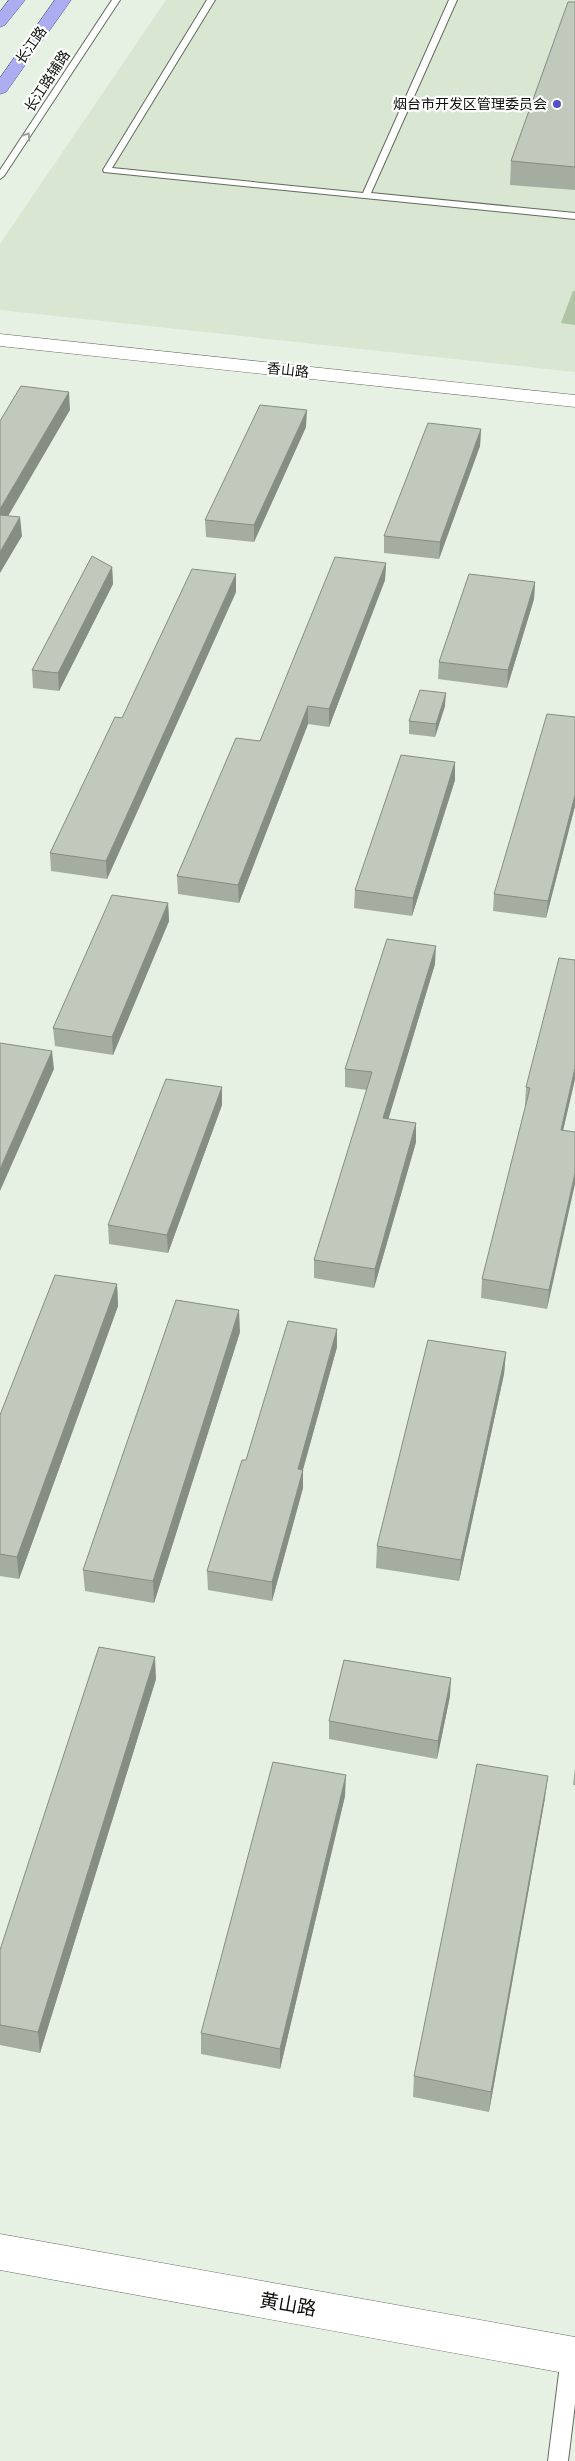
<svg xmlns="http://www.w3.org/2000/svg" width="575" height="2461" font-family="'Open Sans','Noto Sans SC',sans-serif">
	<rect width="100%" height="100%" fill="#e7f1e3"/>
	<path fill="#d8e6d2" d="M 166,0 L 575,0 L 575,372 L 0,310 L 0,244 Z"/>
	<path fill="#afc4a5" d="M 573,291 L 575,291 L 575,325 L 561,323 Z"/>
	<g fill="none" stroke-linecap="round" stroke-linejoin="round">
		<g stroke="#626a5e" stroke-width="2">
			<path id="service" d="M 112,0 L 120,0 L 4,176 L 0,179 L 0,170 Z
				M 207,0 L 215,0 L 112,168 L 363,193 L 449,0 L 457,0 L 371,193 L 575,213 L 575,219 L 104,172 L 103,170 Z
				M 571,2347 L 575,2349 L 575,2404 L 568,2461 L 548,2461 L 561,2357 L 564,2350 Z"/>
		</g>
		<g stroke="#626a5e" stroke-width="1">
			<path id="tertiary" d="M 0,334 L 575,395 L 575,407 L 0,346 Z
				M 0,2234 L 575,2337 L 575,2375 L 0,2270 Z"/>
		</g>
		<g stroke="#50529a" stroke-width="1">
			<path id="primary" d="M 9,0 L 25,0 L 5,25 L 0,27 L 0,12 Z
				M 55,0 L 71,0 L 6,92 L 0,94 L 0,78 Z"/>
		</g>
		<use href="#service" fill="#fff" fill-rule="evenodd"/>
		<use href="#tertiary" fill="#fff" fill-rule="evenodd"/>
		<use href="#primary" fill="#acadf1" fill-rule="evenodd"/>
	</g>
	<path fill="#a5ada1" d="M 575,2 L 575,190 L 510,185 L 511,161 Z
		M 306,427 L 254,542 L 206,537 L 205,520 Z
		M 481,429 L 480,446 L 439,559 L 384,553 L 384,536 Z
		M 386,563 L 385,580 L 329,727 L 308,724 L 239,903 L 178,894 L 177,876 L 260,741 Z
		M 112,567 L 113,584 L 59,691 L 33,688 L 32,670 Z
		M 535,582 L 534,599 L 507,688 L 438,679 L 439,662 Z
		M 236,592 L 107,879 L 51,871 L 50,853 L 122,718 Z
		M 445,706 L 435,737 L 409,734 L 409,721 Z
		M 575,717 L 575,806 L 546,918 L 493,911 L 494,894 Z
		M 455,762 L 455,780 L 412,916 L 354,908 L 355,890 Z
		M 168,903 L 169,921 L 113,1055 L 55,1046 L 53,1028 Z
		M 435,964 L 388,1119 L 416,1123 L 416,1142 L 374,1288 L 314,1278 L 314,1260 L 367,1090 L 345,1087 L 345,1069 Z
		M 575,1079 L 563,1130 L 575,1132 L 547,1309 L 481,1298 L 482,1279 L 526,1106 L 525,1106 L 526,1087 Z
		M 222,1105 L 168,1253 L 109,1244 L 108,1225 Z
		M 117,1284 L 118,1306 L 19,1579 L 0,1576 L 0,1415 Z
		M 240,1332 L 154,1603 L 85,1591 L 83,1570 Z
		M 337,1347 L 303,1470 L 303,1488 L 272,1601 L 208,1590 L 207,1571 L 246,1460 Z
		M 506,1352 L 504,1374 L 459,1581 L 376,1568 L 377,1546 Z
		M 156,1679 L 40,2053 L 0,2045 L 0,1950 Z
		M 450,1696 L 437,1759 L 329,1739 L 329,1721 Z
		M 575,1767 L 575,1785 L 573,1785 Z
		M 345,1796 L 280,2069 L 201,2054 L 201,2033 Z
		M 545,1798 L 489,2112 L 413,2097 L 414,2076 Z"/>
	<path fill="#868d83" d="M 69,392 L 70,410 L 0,530 L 0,509 Z
		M 307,410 L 306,427 L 254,542 L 254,525 Z
		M 481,429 L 480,446 L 439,559 L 440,542 Z
		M 20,517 L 22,536 L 0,573 L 0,552 Z
		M 386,563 L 385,580 L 329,727 L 329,709 Z
		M 112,567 L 113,584 L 59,691 L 58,673 Z
		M 236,574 L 236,592 L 107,879 L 106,861 Z
		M 535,582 L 534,599 L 507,688 L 508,670 Z
		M 446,693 L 445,706 L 435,737 L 436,724 Z
		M 308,706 L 308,724 L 239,903 L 238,885 Z
		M 455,762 L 455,780 L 412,916 L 413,898 Z
		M 575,795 L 575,806 L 546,918 L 548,901 Z
		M 168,903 L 169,921 L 113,1055 L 112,1037 Z
		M 436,946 L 435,964 L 383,1137 L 383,1118 Z
		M 52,1051 L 54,1069 L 0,1191 L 0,1169 Z
		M 575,1068 L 575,1079 L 559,1148 L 561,1130 Z
		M 222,1087 L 222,1105 L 168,1253 L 167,1235 Z
		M 416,1123 L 416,1142 L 374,1288 L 375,1269 Z
		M 575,1173 L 575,1184 L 547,1309 L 549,1290 Z
		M 117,1284 L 118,1306 L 19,1579 L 17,1557 Z
		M 239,1310 L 240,1332 L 154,1603 L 153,1581 Z
		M 337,1329 L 337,1347 L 298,1487 L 298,1469 Z
		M 506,1352 L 504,1374 L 459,1581 L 461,1560 Z
		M 303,1470 L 303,1488 L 272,1601 L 272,1582 Z
		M 155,1657 L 156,1679 L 40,2053 L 38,2032 Z
		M 451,1678 L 450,1696 L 437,1759 L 438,1741 Z
		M 346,1775 L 345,1796 L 280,2069 L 280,2049 Z
		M 548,1776 L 545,1798 L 489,2112 L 491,2092 Z"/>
	<path fill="#c0c9bb" stroke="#868d83" d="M 568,2 L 575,2 L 575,167 L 511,161 Z
		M 21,386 L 69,392 L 0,509 L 0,421 Z
		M 260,405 L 307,410 L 254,525 L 205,520 Z
		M 428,423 L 481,429 L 440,542 L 384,536 Z
		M 0,515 L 20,517 L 0,552 Z
		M 92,556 L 112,567 L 58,673 L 32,670 Z
		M 335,557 L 386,563 L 329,709 L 308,706 L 238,885 L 177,876 L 236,738 L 260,741 Z
		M 192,569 L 236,574 L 106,861 L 50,853 L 115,717 L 122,718 Z
		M 469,574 L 535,582 L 508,670 L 439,662 Z
		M 420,690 L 446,693 L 436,724 L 409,721 Z
		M 547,714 L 575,717 L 575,795 L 548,901 L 494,894 Z
		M 401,755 L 455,762 L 413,898 L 355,890 Z
		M 112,895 L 168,903 L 112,1037 L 53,1028 Z
		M 387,939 L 436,946 L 383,1118 L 416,1123 L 375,1269 L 314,1260 L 372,1072 L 345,1069 Z
		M 559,958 L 575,960 L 575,1068 L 561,1130 L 575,1132 L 575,1173 L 549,1290 L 482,1279 L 530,1088 L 526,1087 Z
		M 0,1043 L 52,1051 L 0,1169 Z
		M 166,1079 L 222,1087 L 167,1235 L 108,1225 Z
		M 55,1275 L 117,1284 L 17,1557 L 0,1554 L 0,1415 Z
		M 176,1300 L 239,1310 L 153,1581 L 83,1570 Z
		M 288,1321 L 337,1329 L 298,1469 L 303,1470 L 272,1582 L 207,1571 L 242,1460 L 246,1460 Z
		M 428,1340 L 506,1352 L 461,1560 L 377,1546 Z
		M 99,1647 L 155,1657 L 38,2032 L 0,2025 L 0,1950 Z
		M 344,1660 L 451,1678 L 438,1741 L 329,1721 Z
		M 273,1762 L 346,1775 L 280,2049 L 201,2033 Z
		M 477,1764 L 548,1776 L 491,2092 L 414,2076 Z"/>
	<defs><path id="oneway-chevron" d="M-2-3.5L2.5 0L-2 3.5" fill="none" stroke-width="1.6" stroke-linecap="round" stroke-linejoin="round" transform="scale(1.25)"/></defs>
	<use stroke="#9d9f9d" href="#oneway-chevron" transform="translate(27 136) rotate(-57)"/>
	<circle fill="#554fc7" stroke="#fff" stroke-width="2" cx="557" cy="104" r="5"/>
	<g text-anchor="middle" stroke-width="4.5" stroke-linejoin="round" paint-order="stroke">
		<g font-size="14" fill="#0b0e09" stroke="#fff">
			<text transform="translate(31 45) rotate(-55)" y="5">长江路</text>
			<text transform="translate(47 81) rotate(-57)" y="5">长江路辅路</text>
			<text transform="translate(288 370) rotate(6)" y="5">香山路</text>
		</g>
		<g font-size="14" fill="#0b0e09" stroke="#fff" text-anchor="end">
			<text x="547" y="109">烟台市开发区管理委员会</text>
		</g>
		<g font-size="19" fill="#0b0e09" stroke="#fff">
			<text transform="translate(288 2304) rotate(10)" y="7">黄山路</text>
		</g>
	</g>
</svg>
